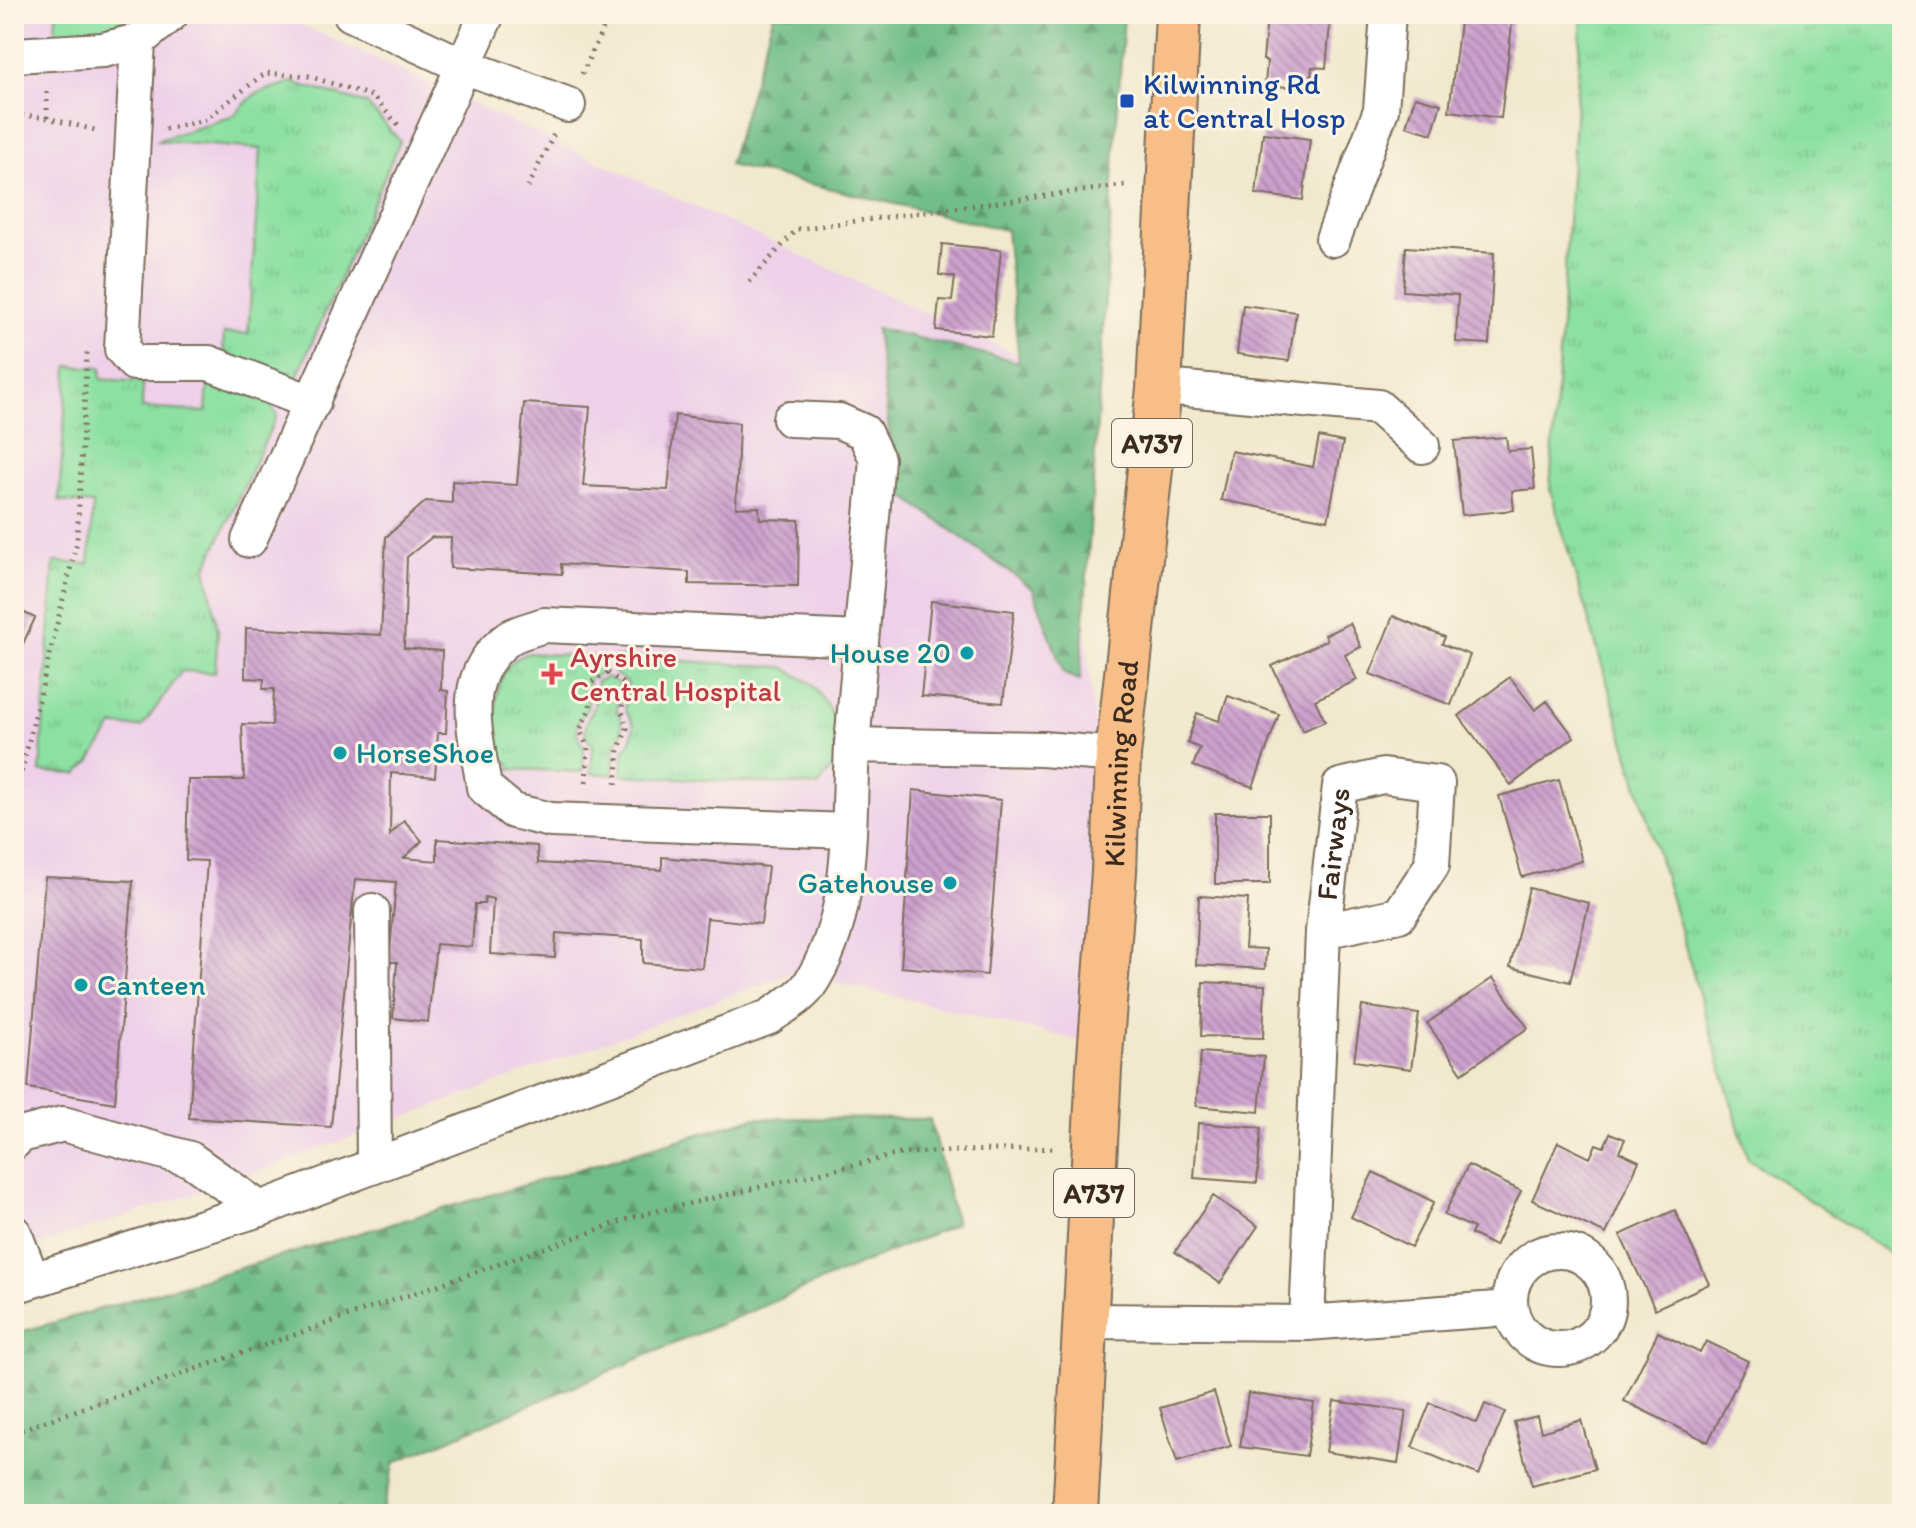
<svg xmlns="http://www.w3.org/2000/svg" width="1916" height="1528" font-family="Itim,sans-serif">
	<defs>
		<pattern id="grass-tufts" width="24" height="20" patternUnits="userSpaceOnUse" patternTransform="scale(2)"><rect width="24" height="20" fill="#8ce0a2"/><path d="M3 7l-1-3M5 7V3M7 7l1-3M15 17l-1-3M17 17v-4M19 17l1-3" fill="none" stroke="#7ac08b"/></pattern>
		<pattern id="forest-firs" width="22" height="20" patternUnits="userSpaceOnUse" patternTransform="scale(2)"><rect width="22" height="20" fill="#71be88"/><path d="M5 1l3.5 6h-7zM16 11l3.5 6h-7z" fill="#5e9b6f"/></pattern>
		<pattern id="building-back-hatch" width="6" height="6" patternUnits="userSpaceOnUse" patternTransform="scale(2)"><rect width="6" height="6" fill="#cca0cd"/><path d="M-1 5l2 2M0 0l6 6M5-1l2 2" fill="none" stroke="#a783a6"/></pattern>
	</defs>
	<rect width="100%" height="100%" fill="#fcf5e5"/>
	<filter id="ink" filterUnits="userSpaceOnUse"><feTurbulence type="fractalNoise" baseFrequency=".0125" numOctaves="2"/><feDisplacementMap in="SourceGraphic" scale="16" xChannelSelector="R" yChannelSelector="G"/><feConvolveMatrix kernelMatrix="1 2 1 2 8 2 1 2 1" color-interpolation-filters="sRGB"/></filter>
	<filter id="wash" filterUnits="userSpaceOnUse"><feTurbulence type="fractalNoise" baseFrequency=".006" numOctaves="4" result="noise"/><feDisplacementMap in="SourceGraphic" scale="32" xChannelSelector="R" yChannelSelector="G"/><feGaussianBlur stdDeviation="1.8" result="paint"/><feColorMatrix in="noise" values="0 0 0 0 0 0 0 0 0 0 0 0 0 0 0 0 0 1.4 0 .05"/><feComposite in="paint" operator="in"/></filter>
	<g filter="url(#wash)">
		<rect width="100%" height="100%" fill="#f1e9ce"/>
		<path fill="#eed0e8" d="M 14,14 L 278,14 L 1063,376 L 1124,1051 L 793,972 L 228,1183 L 14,1253 Z"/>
		<path fill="url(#grass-tufts)" stroke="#648560" stroke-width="2" d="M 56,14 L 141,14 L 100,29 L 55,36 Z
			M 1582,14 L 1902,14 L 1902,1262 L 1748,1159 L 1550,489 Z
			M 291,82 L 367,104 L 400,141 L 294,384 L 223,353 L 224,333 L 248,334 L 261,149 L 156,141 L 233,116 L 255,94 Z
			M 68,366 L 101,368 L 101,379 L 143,382 L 142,408 L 206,412 L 208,383 L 218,380 L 270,404 L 277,415 L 206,568 L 218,630 L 215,673 L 182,671 L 142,727 L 113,726 L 90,762 L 77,774 L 40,772 L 54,562 L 89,564 L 93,504 L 59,501 Z
			M 529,653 L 603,657 L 603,672 L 589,679 L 588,707 L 578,722 L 577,733 L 584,748 L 583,772 L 510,769 L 510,763 L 495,762 C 496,728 486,665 529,653 Z
			M 616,657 L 783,667 L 812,684 L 828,706 L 837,727 L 833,767 L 818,786 L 622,775 L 623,751 L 631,741 L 634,725 L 625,710 L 628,683 L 615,674 Z
			M 608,677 L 619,684 L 617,711 L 621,717 L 622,734 L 615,745 L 613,775 L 591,773 L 593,745 L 585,736 L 586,723 L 594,708 L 597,681 Z"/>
		<path fill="url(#forest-firs)" stroke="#567453" stroke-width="2" d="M 774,14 L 1124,14 L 1080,680 L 1064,674 L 1033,589 L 897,491 L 876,328 L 1019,362 L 1006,230 L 729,165 Z
			M 754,1118 L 930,1119 L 956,1224 L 395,1462 L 381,1514 L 14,1514 L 14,1334 Z"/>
		<g id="blocks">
			<path fill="url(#building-back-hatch)" d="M 1461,14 L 1513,16 L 1501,118 L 1449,111 Z
				M 1267,18 L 1330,24 L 1326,68 L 1312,67 L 1310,89 L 1265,85 L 1267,61 L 1263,60 Z
				M 1415,97 L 1441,104 L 1432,134 L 1406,126 Z
				M 1263,133 L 1310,139 L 1303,200 L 1256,194 Z
				M 942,244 L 1001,250 L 992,336 L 936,330 L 939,300 L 952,301 L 955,277 L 939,275 Z
				M 1406,247 L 1494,253 L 1489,344 L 1456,342 L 1458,295 L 1403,291 Z
				M 1243,305 L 1296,312 L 1289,361 L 1237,354 Z
				M 524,403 L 590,407 L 583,486 L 668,490 L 675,415 L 739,423 L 736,508 L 759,507 L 760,519 L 799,520 L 798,586 L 689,584 L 689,572 L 561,564 L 562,574 L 450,568 L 451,538 L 432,537 L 407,557 L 404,648 L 442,651 L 441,690 L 448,691 L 446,733 L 438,733 L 435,777 L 391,773 L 390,835 L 404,820 L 422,841 L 404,858 L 437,861 L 437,839 L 537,846 L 538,863 L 662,870 L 662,857 L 768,867 L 761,924 L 707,918 L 702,968 L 643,963 L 643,939 L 556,933 L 555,958 L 490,954 L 493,899 L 485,897 L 484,904 L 475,904 L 472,947 L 436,944 L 428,1022 L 393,1018 L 397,962 L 389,962 L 396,882 L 355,879 L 331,1127 L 189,1118 L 207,861 L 186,860 L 188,780 L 244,780 L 242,724 L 272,725 L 274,689 L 263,689 L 264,679 L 245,678 L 246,628 L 381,635 L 386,537 L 426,501 L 452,503 L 452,481 L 517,485 Z
				M 1319,437 L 1343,442 L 1328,520 L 1221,500 L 1231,451 L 1313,467 Z
				M 1506,437 L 1508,451 L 1531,449 L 1535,489 L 1512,491 L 1514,510 L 1462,515 L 1454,441 Z
				M 931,601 L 1014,611 L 1003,703 L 921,696 Z
				M 14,608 L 35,618 L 14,663 Z
				M 1393,616 L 1445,637 L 1442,644 L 1470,655 L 1451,705 L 1370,674 Z
				M 1350,623 L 1361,647 L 1345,655 L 1357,680 L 1315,700 L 1325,721 L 1303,731 L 1272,666 L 1327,640 L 1325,635 Z
				M 1510,677 L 1535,710 L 1547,701 L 1574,737 L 1511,785 L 1459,716 Z
				M 1228,696 L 1279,714 L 1253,787 L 1193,766 L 1200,748 L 1187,743 L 1197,713 L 1219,721 Z
				M 1559,780 L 1582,861 L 1522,877 L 1499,796 Z
				M 913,790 L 1001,800 L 987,975 L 901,967 Z
				M 1215,813 L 1270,813 L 1270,884 L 1215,884 Z
				M 45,877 L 133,881 L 115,1103 L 28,1088 Z
				M 1529,888 L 1589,903 L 1570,982 L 1510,967 Z
				M 1199,896 L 1248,899 L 1245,948 L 1266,949 L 1265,969 L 1196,965 Z
				M 1493,978 L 1528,1028 L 1462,1073 L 1427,1023 Z
				M 1203,982 L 1265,985 L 1263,1038 L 1201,1036 Z
				M 1362,1006 L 1419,1014 L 1411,1069 L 1354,1061 Z
				M 1201,1052 L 1264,1057 L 1259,1112 L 1196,1106 Z
				M 1198,1123 L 1261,1128 L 1257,1183 L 1194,1178 Z
				M 1610,1133 L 1625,1139 L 1619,1152 L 1639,1161 L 1606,1234 L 1532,1200 L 1558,1142 L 1590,1158 L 1596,1144 L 1604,1147 Z
				M 1468,1165 L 1521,1191 L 1495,1246 L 1471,1234 L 1474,1228 L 1444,1215 Z
				M 1373,1172 L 1434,1202 L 1411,1247 L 1351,1217 Z
				M 1213,1196 L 1258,1226 L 1220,1283 L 1175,1252 Z
				M 1675,1210 L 1709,1284 L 1655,1309 L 1620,1235 Z
				M 1658,1332 L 1700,1353 L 1706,1341 L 1748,1361 L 1708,1442 L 1624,1401 Z
				M 1214,1392 L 1231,1446 L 1177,1462 L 1160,1408 Z
				M 1248,1393 L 1314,1403 L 1306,1456 L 1240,1447 Z
				M 1334,1401 L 1406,1411 L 1398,1463 L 1326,1452 Z
				M 1430,1403 L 1477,1423 L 1485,1404 L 1505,1412 L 1479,1475 L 1412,1447 Z
				M 1537,1416 L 1541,1432 L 1581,1420 L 1595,1469 L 1532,1486 L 1514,1422 Z"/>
		</g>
	</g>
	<g filter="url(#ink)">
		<use href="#blocks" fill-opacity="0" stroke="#7b6d5c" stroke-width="2"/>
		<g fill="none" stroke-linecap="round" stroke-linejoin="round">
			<g stroke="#7b6d5c" stroke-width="38">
				<g id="minor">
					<path d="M 351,14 L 464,66 L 568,105"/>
					<path d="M 138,41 L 122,349 L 134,363 L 209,363 L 313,403"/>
					<path d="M 14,55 L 103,50 L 138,41 L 171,14"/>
					<path d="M 1333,239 L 1381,110 L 1388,14"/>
					<path d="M 1159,389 L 1165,387 L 1378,407 L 1422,446"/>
					<path d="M 790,419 L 839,421 L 864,432 L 877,459 L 852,745"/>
					<path d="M 249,540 L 487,14"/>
					<path d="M 848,831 L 551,820 L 513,811 L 484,787 C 476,732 456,677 509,638 C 518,632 533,629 544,625 L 860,639"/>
					<path d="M 372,911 L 374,1166"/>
					<path d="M 14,1142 L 17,1136 L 63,1124 L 190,1159 L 260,1209"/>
					<path d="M 14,1233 L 32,1279"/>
					<circle cx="1559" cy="1300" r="49"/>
					<path d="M 14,1286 L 260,1209 L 769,1017 C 781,1008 799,999 808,987 C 855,918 848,825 852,745 L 1042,749 L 1118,755"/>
					<path d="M 1087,1321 L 1307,1323 L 1510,1308"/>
					<path id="s1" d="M 1307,1323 L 1323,931 L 1340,786 L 1383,776 L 1437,783 L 1432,865 L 1399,915 L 1323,931"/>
				</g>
			</g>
			<g stroke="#7b6d5c" stroke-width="48">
				<g id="major">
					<path id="s2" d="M 1075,1514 L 1099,1069 L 1114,872 L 1118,755 L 1159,389 L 1178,14"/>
				</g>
			</g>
			<path stroke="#7b6d5c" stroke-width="5" stroke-dasharray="2 6" stroke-linecap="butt" d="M 582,74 L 610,14
				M 14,114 L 47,118 L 99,131
				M 47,118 L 47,87
				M 165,129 L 205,120 L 265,73 L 308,76 L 372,96 L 400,127
				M 528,187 L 554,134
				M 749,282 L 797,229 L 1127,185
				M 608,673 L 624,684 L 622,711 L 627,728 L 619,749 L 616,784
				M 586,782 L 588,748 L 580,730 L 590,708 L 592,682 L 608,673
				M 14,803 L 77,541 L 87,352
				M 14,1432 L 637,1216 L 904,1153 L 1056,1148"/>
			<use href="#minor" stroke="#fff" stroke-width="34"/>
			<use href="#major" stroke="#f7be88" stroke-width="44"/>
		</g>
	</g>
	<rect fill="#1a4fb4" stroke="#fcf5e5" stroke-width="3" x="1119" y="93" width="16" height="16" rx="4"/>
	<g fill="#0f9aa8" stroke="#fcf5e5" stroke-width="3">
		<circle cx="967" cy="653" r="8"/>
		<circle cx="340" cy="753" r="8"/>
		<circle cx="950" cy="883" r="8"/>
		<circle cx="81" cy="985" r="8"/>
	</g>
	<path fill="#e0444e" stroke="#fcf5e5" stroke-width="3" d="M548 662h8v8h8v8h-8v8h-8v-8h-8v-8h8z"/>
	<g text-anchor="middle" stroke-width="6" stroke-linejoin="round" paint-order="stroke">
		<g fill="#fcf5e5" stroke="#75675a" stroke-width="2">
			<rect x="1112" y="419" width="80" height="48" rx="6"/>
			<rect x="1054" y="1169" width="80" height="48" rx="6"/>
		</g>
		<g font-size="28" font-weight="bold" fill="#3b2a1e">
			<text x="1152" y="453">A737</text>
			<text x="1094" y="1203">A737</text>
		</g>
		<g font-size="30" fill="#164399" stroke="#fcf5e5" text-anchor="start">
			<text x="1143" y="94">Kilwinning Rd<tspan x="1143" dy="34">at Central Hosp</tspan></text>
		</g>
		<g font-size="30" fill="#0d838f" stroke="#fcf5e5" text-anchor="end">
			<text x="951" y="663">House 20</text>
			<text x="356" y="763" text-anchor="start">HorseShoe</text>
			<text x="934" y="893">Gatehouse</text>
			<text x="97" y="995" text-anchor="start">Canteen</text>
		</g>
		<g font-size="30" fill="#be3a42" stroke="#fcf5e5" text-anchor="start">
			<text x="570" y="667">Ayrshire<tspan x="570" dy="34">Central Hospital</tspan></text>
		</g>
		<g font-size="30" fill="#3b2a1e" stroke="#fcf5e5">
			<text dy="10" stroke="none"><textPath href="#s2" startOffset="752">Kilwinning Road</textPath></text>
			<text dy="10" stroke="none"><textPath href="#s1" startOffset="480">Fairways</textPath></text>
		</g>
	</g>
	<rect width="1916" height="1528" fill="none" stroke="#fcf5e5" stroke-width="48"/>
</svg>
